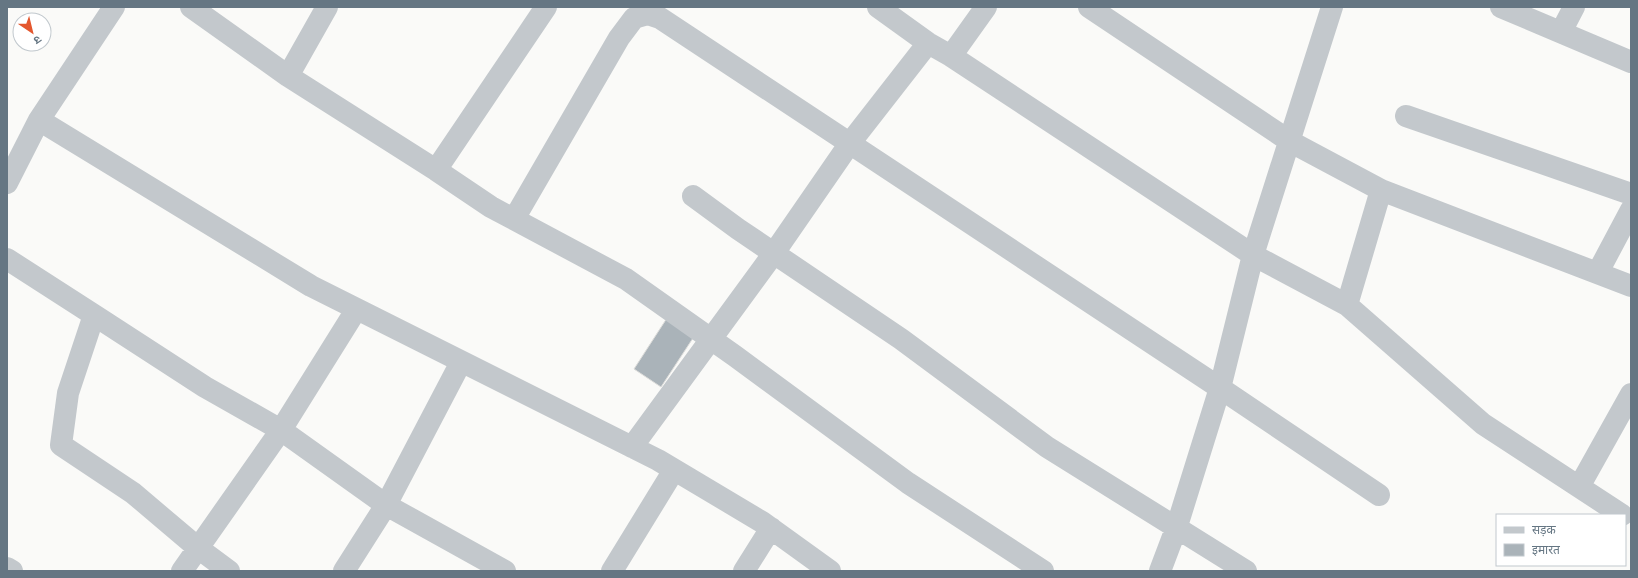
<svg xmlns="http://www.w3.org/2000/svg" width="1638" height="578" font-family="'Open Sans','Noto Sans Devanagari',sans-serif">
	<rect width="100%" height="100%" fill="#fafaf8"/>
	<path fill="#aab3b9" stroke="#dcdcda" d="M 667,318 L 695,335 L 661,387 L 634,369 Z"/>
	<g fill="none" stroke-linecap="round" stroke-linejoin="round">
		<path stroke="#c3c8cc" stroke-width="22" d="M 191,7 L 288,76 L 436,170 L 491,207 L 626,279 L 735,356 L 908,483 L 1043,571
			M 878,7 L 928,43 L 951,56 L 1253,255 L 1347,305 L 1483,424 L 1622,515
			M 1089,7 L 1291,142 L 1381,190 L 1631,286
			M 1501,7 L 1631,62
			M 1561,32 L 1574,7
			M 951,56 L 986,7
			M 288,76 L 327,7
			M 1406,116 L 1631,194
			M 39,120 L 311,286 L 658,460 L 762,522 L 830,571
			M 436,170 L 546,7
			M 7,183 L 39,120 L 114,7
			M 693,196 L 738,229 L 901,339 L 1047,447 L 1246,571
			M 514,219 L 619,38 L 634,18 L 648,14 L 660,18 L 1220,388 L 1379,495
			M 7,259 L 94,315 L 68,393 L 61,445 L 133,493 L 198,548 L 229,571
			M 1598,272 L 1631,210
			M 1347,305 L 1381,190
			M 94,315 L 205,387 L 281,430 L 386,505 L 505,571
			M 632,447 L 774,253 L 850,143 L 928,43
			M 1579,487 L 1631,394
			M 7,568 L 12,571
			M 182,571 L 281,430 L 356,310
			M 344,571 L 386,505 L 461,362
			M 612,571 L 674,470
			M 744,571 L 771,528
			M 1160,571 L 1177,526 L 1220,388 L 1253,255 L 1332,7"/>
	</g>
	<rect width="1638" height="578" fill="none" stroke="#657683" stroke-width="16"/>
	<rect x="1496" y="514" width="130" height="52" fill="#ffffff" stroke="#c1c8cd"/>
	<rect x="1504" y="527" width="20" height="6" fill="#c3c8cc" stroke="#c1c8cd"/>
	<text x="1532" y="534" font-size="12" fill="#657683">सड़क</text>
	<rect x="1504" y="544" width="20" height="12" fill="#aab3b9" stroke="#c1c8cd"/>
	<text x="1532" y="554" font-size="12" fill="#657683">इमारत</text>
	<g transform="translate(32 32) rotate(145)"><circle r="19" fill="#ffffff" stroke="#c1c8cd"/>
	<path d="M0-3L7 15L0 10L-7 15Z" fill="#e4572e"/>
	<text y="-6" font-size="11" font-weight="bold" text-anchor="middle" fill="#657683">उ</text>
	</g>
</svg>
